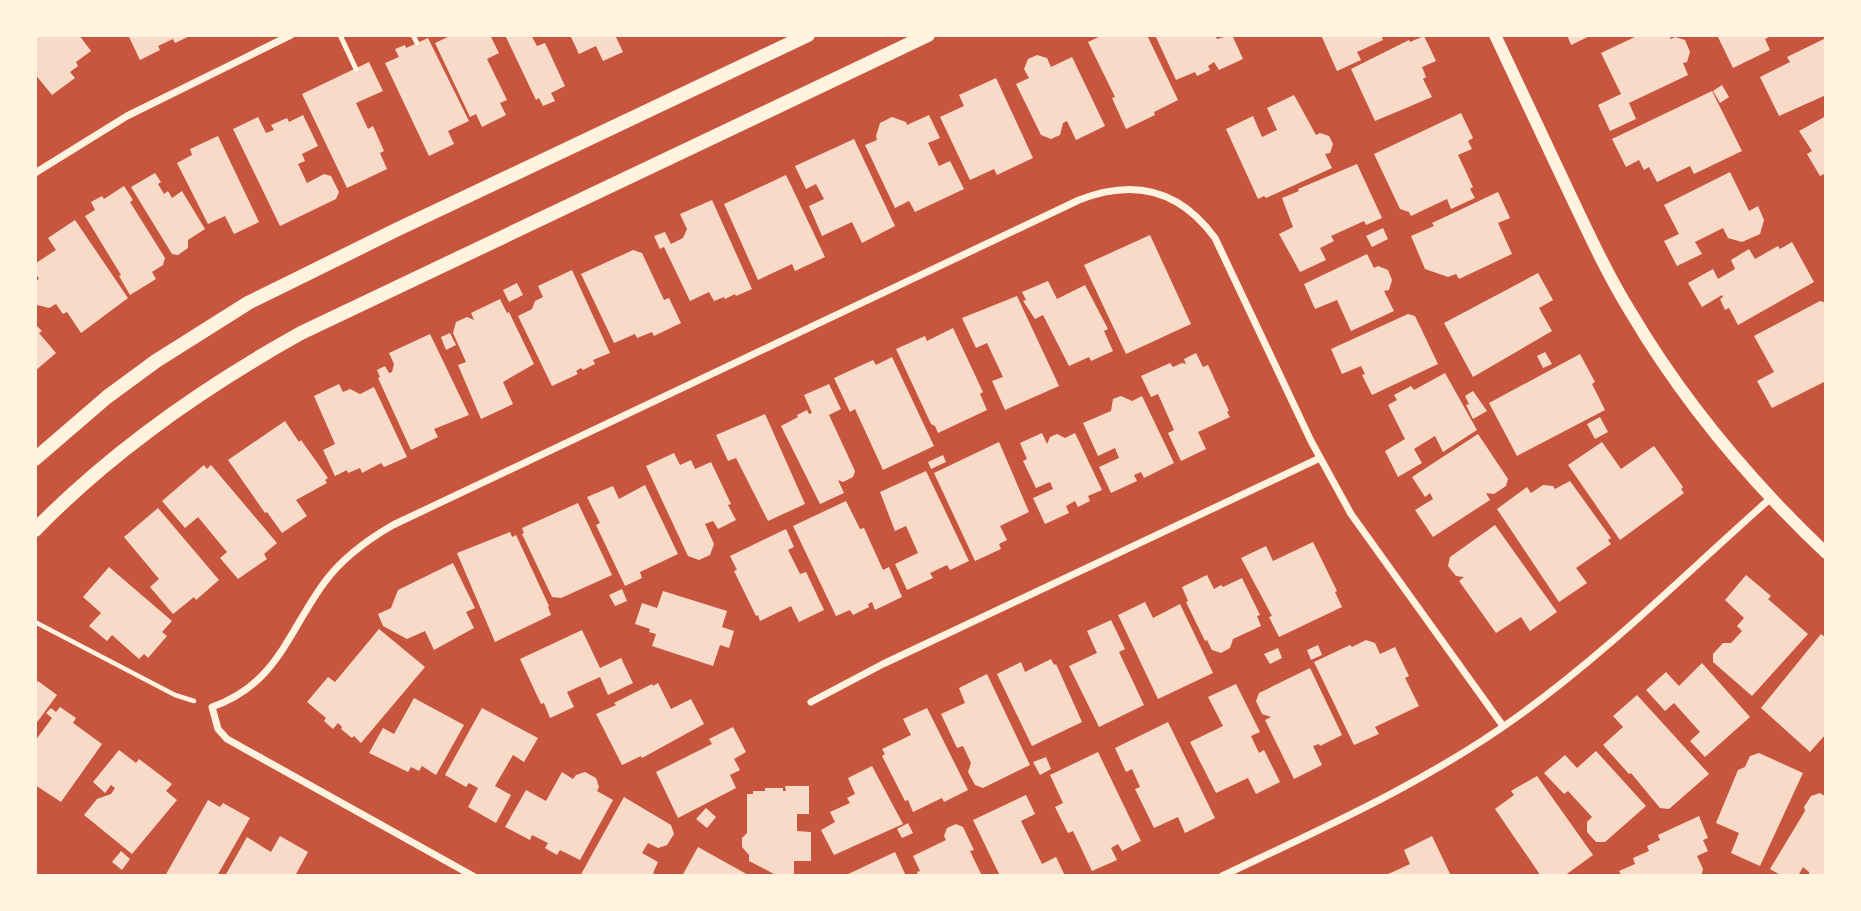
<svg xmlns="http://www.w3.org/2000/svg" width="1861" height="911" font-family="'Roboto Condensed',sans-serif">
	<rect width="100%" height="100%" fill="#c8553d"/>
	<path fill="#f7dbc8" d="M 35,35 L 79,35 L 91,51 L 76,62 L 78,66 L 70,72 L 75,78 L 52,95 L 35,74 Z
		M 128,35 L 192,35 L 175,43 L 173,39 L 158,46 L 160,50 L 140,60 Z
		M 452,35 L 490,35 L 499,53 L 487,59 L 507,100 L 500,103 L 506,115 L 482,127 L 476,114 L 470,117 L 435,43 Z
		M 505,35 L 531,35 L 537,46 L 545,43 L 565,86 L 551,93 L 555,101 L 543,106 L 539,98 L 536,100 Z
		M 570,35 L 615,35 L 623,52 L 603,61 L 596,46 L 579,54 Z
		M 1103,35 L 1147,35 L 1178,100 L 1154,112 L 1155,115 L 1126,129 L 1112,98 L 1115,97 L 1088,42 Z
		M 1155,35 L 1215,35 L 1217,39 L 1232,35 L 1243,59 L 1219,70 L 1214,62 L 1208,66 L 1210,70 L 1197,76 L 1195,72 L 1176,80 Z
		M 1321,35 L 1381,35 L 1383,40 L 1357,52 L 1361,60 L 1337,71 Z
		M 1567,35 L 1592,35 L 1571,45 Z
		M 1639,35 L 1669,35 L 1671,39 L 1675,37 L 1685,40 L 1690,52 L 1687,62 L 1683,63 L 1688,75 L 1629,103 L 1636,119 L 1610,131 L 1598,105 L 1621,94 L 1601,53 Z
		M 1717,35 L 1773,35 L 1765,39 L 1770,50 L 1733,68 Z
		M 1424,36 L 1436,61 L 1422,67 L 1426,77 L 1423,79 L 1432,97 L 1375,121 L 1351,69 L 1409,40 L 1410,42 Z
		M 428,38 L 469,121 L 448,131 L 454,144 L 429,156 L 385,63 L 399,57 L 395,49 L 405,45 L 406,48 Z
		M 1826,38 L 1826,95 L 1779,116 L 1760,77 L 1790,62 L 1787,57 Z
		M 1037,55 L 1047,58 L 1051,67 L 1072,57 L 1105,126 L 1076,140 L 1067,121 L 1063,123 L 1060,135 L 1051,139 L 1041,135 L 1016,84 L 1029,78 L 1024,69 L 1028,59 Z
		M 369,62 L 383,91 L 356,103 L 368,129 L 373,126 L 384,151 L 380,153 L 387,169 L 347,188 L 302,94 Z
		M 996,78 L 1033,158 L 997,175 L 994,169 L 970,180 L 940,117 L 964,106 L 959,95 Z
		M 1722,85 L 1729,97 L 1720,103 L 1713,91 Z
		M 1712,91 L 1742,151 L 1694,174 L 1690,166 L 1657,182 L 1649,167 L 1644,170 L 1639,160 L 1626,167 L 1612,139 Z
		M 1294,95 L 1316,135 L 1320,133 L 1329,136 L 1333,144 L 1330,153 L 1325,154 L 1332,168 L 1266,198 L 1264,196 L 1258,199 L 1226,129 L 1253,116 L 1262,137 L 1277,130 L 1267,108 Z
		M 1461,113 L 1473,138 L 1468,141 L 1472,149 L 1458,155 L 1473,187 L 1470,189 L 1475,198 L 1451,209 L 1447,199 L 1411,216 L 1409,212 L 1400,209 L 1374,154 Z
		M 303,115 L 318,146 L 302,154 L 305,161 L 298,164 L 307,183 L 324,174 L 331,176 L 339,192 L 336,199 L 280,226 L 233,129 L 258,117 L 266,133 L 274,130 L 271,125 L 287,118 L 289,122 Z
		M 929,115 L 940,138 L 928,143 L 939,166 L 950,161 L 964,189 L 915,212 L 909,201 L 895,208 L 865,145 L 877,140 L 876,136 L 880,123 L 892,117 L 906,122 L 907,125 Z
		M 1826,116 L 1826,173 L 1820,176 L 1807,154 L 1812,151 L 1799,131 Z
		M 218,136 L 259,222 L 234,234 L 225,216 L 208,224 L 177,163 L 192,155 L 190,149 Z
		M 854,139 L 895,226 L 862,243 L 852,222 L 822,236 L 809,206 L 824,199 L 816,184 L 806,189 L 795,166 Z
		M 1357,164 L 1382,218 L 1366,225 L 1364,221 L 1331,236 L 1334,241 L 1320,248 L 1326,260 L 1300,272 L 1279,234 L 1293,227 L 1282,198 L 1299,191 L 1298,189 Z
		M 1730,172 L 1749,211 L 1758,206 L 1764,220 L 1760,234 L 1742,242 L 1728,238 L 1723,228 L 1695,242 L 1702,254 L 1677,266 L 1664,241 L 1679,234 L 1664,205 Z
		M 155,173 L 161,182 L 158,184 L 164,194 L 168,191 L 172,198 L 182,191 L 205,229 L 188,240 L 188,248 L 178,255 L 172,254 L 131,187 Z
		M 786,175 L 825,257 L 795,271 L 792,264 L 758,280 L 724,204 Z
		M 124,186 L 133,200 L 130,202 L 165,258 L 163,265 L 152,272 L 156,279 L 130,295 L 119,276 L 121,275 L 85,216 L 95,210 L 91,202 L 102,196 L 104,199 Z
		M 1498,192 L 1510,218 L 1498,223 L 1512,254 L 1459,279 L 1456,274 L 1448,277 L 1425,269 L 1411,236 L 1434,226 L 1432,223 Z
		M 712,200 L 752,289 L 736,296 L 735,294 L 725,299 L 724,297 L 714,301 L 709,292 L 690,301 L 664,247 L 660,249 L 654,236 L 665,232 L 671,244 L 683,238 L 687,229 L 680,214 Z
		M 75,220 L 128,298 L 81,333 L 67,312 L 63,314 L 56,304 L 49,308 L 37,305 L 35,302 L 35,281 L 39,279 L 35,272 L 36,263 L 56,250 L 48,238 Z
		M 1383,228 L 1388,239 L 1372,247 L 1366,236 Z
		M 1150,235 L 1191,324 L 1126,354 L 1084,265 Z
		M 1792,242 L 1814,282 L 1738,325 L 1729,308 L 1725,310 L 1720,299 L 1723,297 L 1722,295 L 1702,307 L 1688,283 L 1713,269 L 1718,279 L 1735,269 L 1731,260 L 1749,249 L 1755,259 L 1778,246 L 1780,249 Z
		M 633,250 L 642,253 L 664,300 L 669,298 L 681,323 L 654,336 L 652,332 L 637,338 L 635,334 L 614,343 L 581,274 Z
		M 1367,254 L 1374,268 L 1378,266 L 1388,270 L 1392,280 L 1389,290 L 1384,291 L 1394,311 L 1351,331 L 1337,300 L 1315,309 L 1304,284 Z
		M 572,270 L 610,353 L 593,360 L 595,364 L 583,370 L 581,368 L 576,371 L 578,374 L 552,386 L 518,316 L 532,309 L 535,301 L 543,297 L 538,286 Z
		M 1538,273 L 1553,300 L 1539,308 L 1552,331 L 1473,377 L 1444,323 Z
		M 1048,281 L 1057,299 L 1085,285 L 1108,329 L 1104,331 L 1113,351 L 1091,361 L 1089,357 L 1069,366 L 1043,315 L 1035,319 L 1023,301 L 1026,300 L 1022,292 Z
		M 517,283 L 523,295 L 509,302 L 503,290 Z
		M 1017,296 L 1059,386 L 1005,410 L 992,381 L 1003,377 L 987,343 L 976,348 L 962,318 Z
		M 500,299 L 507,313 L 509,312 L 534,364 L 503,382 L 513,404 L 481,419 L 458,365 L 466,362 L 453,333 L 456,322 L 467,317 L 474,320 L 471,313 Z
		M 1820,301 L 1826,303 L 1826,386 L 1824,382 L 1772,408 L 1757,381 L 1774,372 L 1754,336 Z
		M 1408,314 L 1415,316 L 1438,364 L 1372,395 L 1362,375 L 1365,374 L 1361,366 L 1342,374 L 1331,349 Z
		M 35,324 L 42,331 L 39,333 L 56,353 L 35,371 Z
		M 953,328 L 983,392 L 980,394 L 987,410 L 938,433 L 935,426 L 931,424 L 896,349 L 925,336 L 927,341 Z
		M 450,333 L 456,345 L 446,350 L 441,337 Z
		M 430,334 L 469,415 L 434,429 L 438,437 L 411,450 L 378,378 L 380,377 L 377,370 L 385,366 L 389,373 L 392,372 L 394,364 L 389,353 Z
		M 1545,352 L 1552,364 L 1543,368 L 1537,356 Z
		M 1196,353 L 1203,367 L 1208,365 L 1229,411 L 1227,412 L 1230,417 L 1198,432 L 1206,449 L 1181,461 L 1168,433 L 1174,430 L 1158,394 L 1151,397 L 1141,376 L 1170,363 L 1173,367 L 1182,363 L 1186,364 L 1184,359 Z
		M 1580,354 L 1595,382 L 1592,384 L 1605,410 L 1517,456 L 1489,403 Z
		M 892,357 L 934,446 L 883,470 L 855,409 L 850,412 L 834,378 L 873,360 L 876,365 Z
		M 1445,373 L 1477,430 L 1443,452 L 1435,436 L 1414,449 L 1422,463 L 1398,477 L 1385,451 L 1405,439 L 1388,405 L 1397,400 L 1394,395 L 1411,386 L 1414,390 Z
		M 339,384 L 343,392 L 350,389 L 360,394 L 374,387 L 407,457 L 384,467 L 381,463 L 362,473 L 360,468 L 348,473 L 347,470 L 335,476 L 323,450 L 335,444 L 314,396 Z
		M 829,384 L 841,409 L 829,415 L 855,471 L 853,477 L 843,482 L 838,480 L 844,493 L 820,504 L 781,426 L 798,417 L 797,415 L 807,410 L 809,414 L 812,413 L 804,395 Z
		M 1473,391 L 1487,411 L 1473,419 L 1466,405 L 1469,404 L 1465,396 Z
		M 1121,396 L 1132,401 L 1142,396 L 1174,463 L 1144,478 L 1141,472 L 1134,475 L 1137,481 L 1111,493 L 1099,467 L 1119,458 L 1115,448 L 1098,456 L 1083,423 L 1111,411 L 1113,399 Z
		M 765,414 L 805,504 L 768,521 L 736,458 L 728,461 L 716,435 Z
		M 1600,417 L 1608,432 L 1595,439 L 1587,424 Z
		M 285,421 L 299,442 L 301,440 L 328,478 L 325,480 L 327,483 L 296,500 L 307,516 L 282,533 L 267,512 L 265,513 L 228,460 Z
		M 1042,433 L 1047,444 L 1050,437 L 1057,434 L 1065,438 L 1075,433 L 1102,490 L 1088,496 L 1090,501 L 1078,507 L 1075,501 L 1066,506 L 1069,513 L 1045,524 L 1033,498 L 1053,489 L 1050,482 L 1036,488 L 1023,461 L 1027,459 L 1020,443 Z
		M 1478,434 L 1508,479 L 1506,486 L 1494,494 L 1486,493 L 1490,500 L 1433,537 L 1415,510 L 1433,499 L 1430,493 L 1425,497 L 1412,477 Z
		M 999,442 L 1029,512 L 1000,526 L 1007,540 L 999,544 L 1001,549 L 975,561 L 934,473 Z
		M 1602,442 L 1621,469 L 1654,446 L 1683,487 L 1681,489 L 1684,493 L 1620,540 L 1568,465 Z
		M 674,453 L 680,465 L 691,460 L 695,469 L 711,462 L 731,504 L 728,505 L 736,520 L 718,529 L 713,521 L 705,524 L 714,544 L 710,555 L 699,560 L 688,556 L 646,466 Z
		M 943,455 L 946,462 L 931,469 L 928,462 Z
		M 204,465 L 207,469 L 211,465 L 277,543 L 264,554 L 267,559 L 238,579 L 220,558 L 227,552 L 198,517 L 185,528 L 162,501 Z
		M 926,471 L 969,561 L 950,570 L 947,565 L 930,573 L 933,578 L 907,590 L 895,564 L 918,553 L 906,526 L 895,531 L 880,492 Z
		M 1570,481 L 1611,538 L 1608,540 L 1611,544 L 1576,568 L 1587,583 L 1559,602 L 1497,509 L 1527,487 L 1531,493 L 1543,485 L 1553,486 L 1555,489 Z
		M 645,485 L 678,554 L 640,572 L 642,578 L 625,586 L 596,525 L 600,523 L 587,497 L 613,486 L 619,499 Z
		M 846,501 L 860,529 L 864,528 L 883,570 L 889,567 L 902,597 L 875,610 L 872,602 L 868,604 L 869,607 L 853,615 L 850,610 L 836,616 L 793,526 Z
		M 578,503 L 612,575 L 561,598 L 552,597 L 522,534 L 524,533 L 522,528 Z
		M 158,508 L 219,580 L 196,600 L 194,597 L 173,614 L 150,587 L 159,579 L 124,537 Z
		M 1495,525 L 1557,612 L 1530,631 L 1521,617 L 1496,633 L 1459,581 L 1464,577 L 1456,576 L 1448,566 L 1450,557 Z
		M 786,529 L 794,547 L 788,550 L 800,574 L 806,572 L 824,610 L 799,622 L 791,606 L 760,621 L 758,615 L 756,616 L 734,571 L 737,570 L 730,556 Z
		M 510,532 L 512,537 L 516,535 L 549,606 L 548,607 L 551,615 L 495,642 L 457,553 Z
		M 1313,542 L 1337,591 L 1335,592 L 1342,607 L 1279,637 L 1269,617 L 1272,616 L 1241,558 L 1266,546 L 1273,561 Z
		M 453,563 L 475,608 L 466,612 L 474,628 L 434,650 L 425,631 L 407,639 L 383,626 L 378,614 L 391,608 L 398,590 Z
		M 109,567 L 172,621 L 162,632 L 167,636 L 148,658 L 144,654 L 139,659 L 112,635 L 107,641 L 89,626 L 101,613 L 83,597 Z
		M 1207,575 L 1214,589 L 1221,585 L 1223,587 L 1242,578 L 1260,615 L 1257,616 L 1261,626 L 1233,639 L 1230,648 L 1221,653 L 1212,650 L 1207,640 L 1205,641 L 1186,602 L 1188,601 L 1182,587 Z
		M 1746,575 L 1771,596 L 1768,599 L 1808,634 L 1752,696 L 1713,662 L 1713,654 L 1723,643 L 1731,643 L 1742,631 L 1737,626 L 1744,618 L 1725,600 Z
		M 622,589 L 627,601 L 615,606 L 609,595 Z
		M 663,591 L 727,611 L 722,627 L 734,631 L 729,648 L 720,645 L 713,666 L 652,646 L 656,634 L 649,632 L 650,629 L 635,624 L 642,603 L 657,608 Z
		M 1145,602 L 1153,618 L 1180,604 L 1213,673 L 1158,699 L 1118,615 Z
		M 1111,620 L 1125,649 L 1119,652 L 1144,705 L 1099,727 L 1069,666 L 1097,653 L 1087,631 Z
		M 379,629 L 425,667 L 361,743 L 354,736 L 352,738 L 341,729 L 342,727 L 338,723 L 333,729 L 324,721 L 326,718 L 307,702 L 328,677 L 335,682 Z
		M 582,630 L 600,668 L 621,658 L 633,683 L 608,695 L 600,677 L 567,692 L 574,707 L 550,718 L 544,703 L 541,704 L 520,659 Z
		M 1821,634 L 1826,638 L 1826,734 L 1810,752 L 1761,708 Z
		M 1366,640 L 1375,643 L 1380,654 L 1395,647 L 1409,676 L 1405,678 L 1419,706 L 1375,727 L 1379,734 L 1354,745 L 1314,662 L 1350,645 L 1352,647 Z
		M 1318,645 L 1322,655 L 1311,660 L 1307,650 Z
		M 1278,648 L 1282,658 L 1270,664 L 1264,654 Z
		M 1051,659 L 1054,665 L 1056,664 L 1082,722 L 1032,746 L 997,674 L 1021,662 L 1025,672 Z
		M 1702,663 L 1750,717 L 1705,757 L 1690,741 L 1700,732 L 1674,703 L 1665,711 L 1646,690 L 1666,672 L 1679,686 Z
		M 1310,668 L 1342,735 L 1320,746 L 1319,744 L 1313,746 L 1322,765 L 1294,779 L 1265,720 L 1271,717 L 1262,714 L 1256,701 L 1259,693 Z
		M 987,674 L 1030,765 L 983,788 L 975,785 L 968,772 L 971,763 L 963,746 L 957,748 L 941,714 L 965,703 L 959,688 Z
		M 38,681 L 57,695 L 35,725 L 35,685 Z
		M 658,683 L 671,709 L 691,699 L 704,724 L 642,758 L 641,756 L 622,765 L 596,714 L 616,705 L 614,703 L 652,684 L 653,686 Z
		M 1236,684 L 1260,732 L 1251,736 L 1259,753 L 1264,750 L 1280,782 L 1256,794 L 1248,778 L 1216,793 L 1190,742 L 1223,726 L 1208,697 Z
		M 1637,695 L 1709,774 L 1669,809 L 1660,808 L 1631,773 L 1629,774 L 1603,745 L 1623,727 L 1613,716 Z
		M 414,698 L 464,725 L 436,775 L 422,766 L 419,771 L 411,767 L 408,772 L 369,753 L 383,728 L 394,734 Z
		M 60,707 L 76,718 L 73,723 L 102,744 L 61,802 L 35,785 L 35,741 L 52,718 L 46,713 L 51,708 L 56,712 Z
		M 482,708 L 538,738 L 524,762 L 513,755 L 495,786 L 511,795 L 496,823 L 468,807 L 478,788 L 469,783 L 466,787 L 445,775 Z
		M 927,708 L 968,790 L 944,802 L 942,798 L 913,812 L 908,800 L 905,801 L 882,756 L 885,754 L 882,749 L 911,735 L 903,719 Z
		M 1168,722 L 1215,818 L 1185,833 L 1178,817 L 1154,828 L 1135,789 L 1140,787 L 1132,769 L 1126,772 L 1115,748 Z
		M 733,727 L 746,752 L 734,759 L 740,770 L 730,775 L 736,788 L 678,818 L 656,772 L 712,744 L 709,739 Z
		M 119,750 L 136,763 L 139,759 L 172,784 L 166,791 L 177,800 L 132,854 L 84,815 L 97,799 L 111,794 L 115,788 L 111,785 L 105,793 L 93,782 Z
		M 1596,751 L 1646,806 L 1605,842 L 1596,842 L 1587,832 L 1587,822 L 1592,817 L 1568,791 L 1564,794 L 1544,773 L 1565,755 L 1577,768 Z
		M 1098,752 L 1141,841 L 1122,851 L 1118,844 L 1111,848 L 1117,860 L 1092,871 L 1073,831 L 1068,833 L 1055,807 L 1063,803 L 1050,775 Z
		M 1759,753 L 1803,773 L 1760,866 L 1731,853 L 1739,833 L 1716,823 L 1738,770 L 1745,767 L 1750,756 Z
		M 1046,757 L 1051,769 L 1040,775 L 1033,762 Z
		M 872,766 L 903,824 L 834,855 L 821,830 L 835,822 L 830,812 L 850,803 L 847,798 L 855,794 L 848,778 Z
		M 562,772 L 573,779 L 576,775 L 585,772 L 596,778 L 599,787 L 597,791 L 613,800 L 580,860 L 560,850 L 557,855 L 545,848 L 548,843 L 532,835 L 530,840 L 505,827 L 526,790 L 546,801 Z
		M 1537,776 L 1593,855 L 1564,876 L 1541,876 L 1495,809 L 1514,795 L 1511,791 Z
		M 785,786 L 809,786 L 809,814 L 797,814 L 797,831 L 811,832 L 811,861 L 794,861 L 794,876 L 778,876 L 749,861 L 749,855 L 742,847 L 742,838 L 747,833 L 747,794 L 753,794 L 753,791 L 765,791 L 765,788 L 783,788 L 783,791 L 786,791 Z
		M 1820,793 L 1826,797 L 1826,876 L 1809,876 L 1809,872 L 1803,867 L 1798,876 L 1782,876 L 1770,869 L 1805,811 L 1804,807 L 1811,796 Z
		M 1026,795 L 1035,814 L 1021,821 L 1042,864 L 1056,857 L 1065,876 L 1000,876 L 973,820 Z
		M 624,797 L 671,825 L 674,834 L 667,845 L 658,848 L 648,843 L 642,853 L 658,862 L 653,873 L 659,876 L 580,876 Z
		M 208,800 L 220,807 L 223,803 L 250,818 L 217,876 L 165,876 Z
		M 706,808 L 716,817 L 707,828 L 696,819 Z
		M 1699,816 L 1708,838 L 1703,840 L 1708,851 L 1697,856 L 1703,869 L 1701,876 L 1622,876 L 1619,871 L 1635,864 L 1633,858 L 1649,851 L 1647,846 L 1660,840 L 1658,835 Z
		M 908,823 L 913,833 L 902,838 L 897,829 Z
		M 956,824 L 963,827 L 974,850 L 970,851 L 982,876 L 918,876 L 917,872 L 920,871 L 913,856 L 946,840 L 944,836 L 947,828 Z
		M 280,836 L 308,852 L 295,876 L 225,876 L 247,837 L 271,852 Z
		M 1432,836 L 1451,876 L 1384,876 L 1410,864 L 1404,850 Z
		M 698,847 L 750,876 L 682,876 Z
		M 121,851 L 130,859 L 122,870 L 112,862 Z
		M 895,852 L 906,876 L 844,876 Z"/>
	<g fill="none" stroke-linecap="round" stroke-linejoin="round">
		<path stroke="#fff3e0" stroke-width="4.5" d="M 35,622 L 175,695 L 194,701"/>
		<path stroke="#fff3e0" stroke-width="5" d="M 340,35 L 356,69
			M 413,35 L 417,43"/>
		<path stroke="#fff3e0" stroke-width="7" d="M 35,173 L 127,116 L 291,35
			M 811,702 L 883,664 L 1320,458
			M 473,876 L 227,739 L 218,729 L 212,707 C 277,684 287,634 324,583 C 342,558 367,540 393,525 L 1079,200 C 1135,178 1180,190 1215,238 L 1311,441 L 1351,514 L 1503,726
			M 1222,876 C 1323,828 1425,783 1517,717 C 1608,652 1687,572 1771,498"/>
		<path stroke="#fff3e0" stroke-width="12" d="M 1495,35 C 1519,86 1543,137 1567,188 C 1587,230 1606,272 1630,311 C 1683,401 1750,481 1826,553"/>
		<path stroke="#fff3e0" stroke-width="14" d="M 35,459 L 107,397 L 156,361 L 248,303 L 398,229 L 808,35
			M 35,530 C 113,450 204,387 301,333 L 928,35"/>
	</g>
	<rect width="1861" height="911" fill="none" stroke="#fff3e0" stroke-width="74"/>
</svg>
